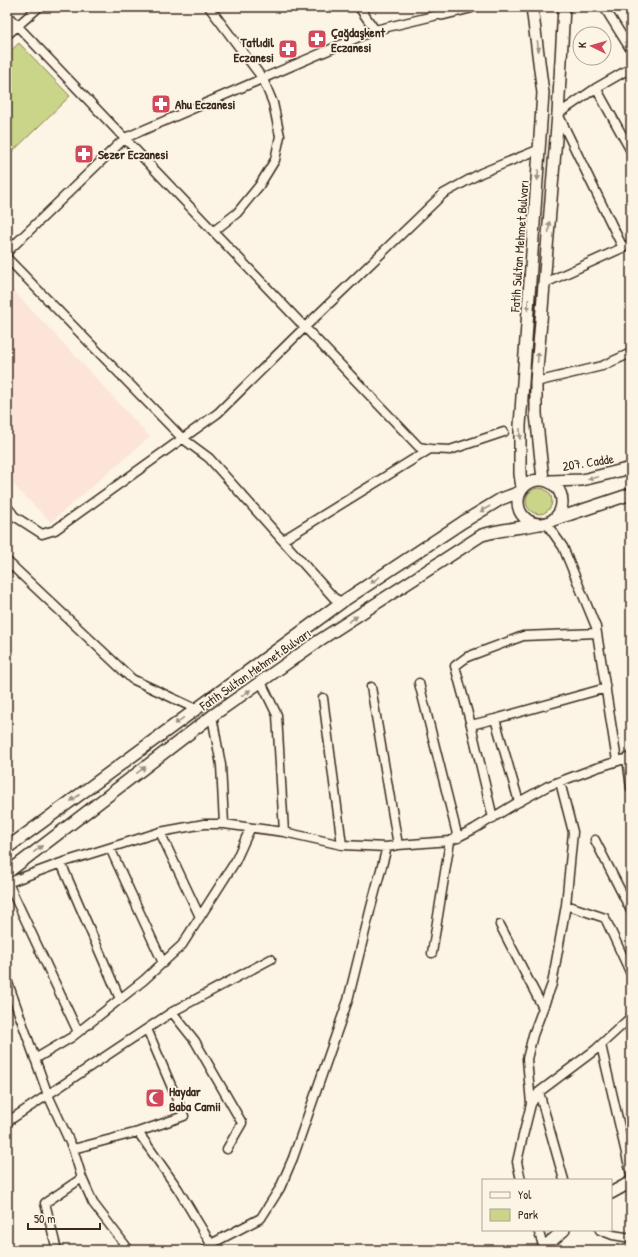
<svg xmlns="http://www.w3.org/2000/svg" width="638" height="1257" font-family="'Patrick Hand',sans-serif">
	<rect width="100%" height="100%" fill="#fcf5e5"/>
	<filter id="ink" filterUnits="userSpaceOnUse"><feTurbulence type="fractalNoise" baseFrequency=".025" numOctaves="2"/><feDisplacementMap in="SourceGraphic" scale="8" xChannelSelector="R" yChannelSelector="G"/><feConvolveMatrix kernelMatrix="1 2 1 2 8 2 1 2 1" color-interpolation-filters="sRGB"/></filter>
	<g filter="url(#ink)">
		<path fill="#fce5d8" d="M 7,284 L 70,350 L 150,437 L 51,522 L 7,479 Z"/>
		<path fill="#cbd589" stroke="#838054" d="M 19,43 L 70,96 L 7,157 L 7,54 Z
			M526 501a13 13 0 1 1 26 0a13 13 0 1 1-26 0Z"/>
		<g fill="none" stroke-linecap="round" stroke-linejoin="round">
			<g stroke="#3b2a1e" stroke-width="11">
				<path id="street" d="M 209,7 L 263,79 L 273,103 L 280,136 L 275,160 L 259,186 L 237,213 L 214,231
					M 359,7 L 375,30
					M 604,7 L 631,50
					M 7,15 L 419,447 L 430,449 L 450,450 L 504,432
					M 7,35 L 39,7
					M 596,88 L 631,151
					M 623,248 L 558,114 L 596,88 L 631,68
					M 7,252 L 125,138 L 375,30 L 442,14
					M 7,258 L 182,438 L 209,458 L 334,598 L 342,602
					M 545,283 L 631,244
					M 536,382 L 602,366 L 631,353
					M 11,514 L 42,534 L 55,530 L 218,413 L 305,327 L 443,194 L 481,173 L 540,149
					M 546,523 L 563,547 L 596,627 L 617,761
					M 283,540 L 430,449
					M 7,561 L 132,679 L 196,709
					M 261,682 L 277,715 L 284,832
					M 419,683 L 458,838
					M 371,687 L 398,845
					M 323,698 L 342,845
					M 212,716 L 221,765 L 224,824
					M 495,719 L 606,688
					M 471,725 L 495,719 L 519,802
					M 627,758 L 631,788
					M 493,818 L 471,725 L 455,666 L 467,657 L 523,636 L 597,633
					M 160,832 L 200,917
					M 595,840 L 631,911
					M 110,848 L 163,963
					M 61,863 L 120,999
					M 7,883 L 61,863 L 160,832 L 204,824 L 224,824 L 284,832 L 342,845 L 387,847 L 398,845 L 450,841 L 474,829 L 515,804 L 548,786 L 596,768 L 631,757
					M 8,883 L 78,1032
					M 566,905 L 605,918 L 631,974
					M 500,925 L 543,1008
					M 432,953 L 450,841
					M 7,980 L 48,1095 L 73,1149 L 82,1178 L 93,1203 L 129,1250
					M 172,1012 L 195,1041 L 242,1123 L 227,1149
					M 601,1045 L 631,1175
					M 35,1059 L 72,1037 L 144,980 L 182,945 L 235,862 L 250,829
					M 539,1092 L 564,1180
					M 531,1104 L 527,1059 L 533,1035 L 552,984 L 566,905 L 573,832 L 560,782
					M 7,1122 L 172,1012 L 271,959
					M 138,1132 L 178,1189 L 211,1244
					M 73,1149 L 138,1132 L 184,1116 L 147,1029
					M 521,1180 L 517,1162 L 522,1140 L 531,1104 L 539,1092 L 595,1050 L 631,1017
					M 538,1230 L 544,1248
					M 600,1230 L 613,1235 L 631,1238
					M 57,1250 L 45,1203 L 82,1178
					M 205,1250 L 211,1244 L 261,1218 L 280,1188 L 293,1158 L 348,1000 L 371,907 L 387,847"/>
			</g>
			<g stroke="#3b2a1e" stroke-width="14">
				<path id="secondary" d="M 442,14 L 470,7
					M 543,479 L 536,414 L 536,382 L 558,114 L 564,7
					M518 502a22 22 0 1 1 44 0a22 22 0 1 1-44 0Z
					M 550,481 L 582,480 L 631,468
					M 522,488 L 520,474 L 520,426 L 543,93 L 532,7
					M 7,509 L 11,514 L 7,520
					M 553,520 L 631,494
					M 7,848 L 342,602 L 463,522 L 501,499 L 520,492
					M 7,873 L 212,716 L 320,640 L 482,535 C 501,529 520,528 539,524
					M 611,1193 L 631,1182
					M 541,1250 L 564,1230"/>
			</g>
			<use href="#street" stroke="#fcf5e5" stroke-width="8"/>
			<use href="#secondary" stroke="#fcf5e5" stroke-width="11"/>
		</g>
		<defs><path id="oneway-solid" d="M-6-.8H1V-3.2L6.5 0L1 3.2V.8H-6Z"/></defs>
		<g fill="#9c9082">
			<use href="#oneway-solid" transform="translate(538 46) rotate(83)"/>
			<use href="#oneway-solid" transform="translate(538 175) rotate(94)"/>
			<use href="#oneway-solid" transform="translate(549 227) rotate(-86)"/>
			<use href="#oneway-solid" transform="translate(528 305) rotate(94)"/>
			<use href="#oneway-solid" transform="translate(538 357) rotate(-85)"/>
			<use href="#oneway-solid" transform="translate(520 434) rotate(90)"/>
			<use href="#oneway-solid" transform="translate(593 478) rotate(167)"/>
			<use href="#oneway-solid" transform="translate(485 509) rotate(150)"/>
			<use href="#oneway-solid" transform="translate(375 580) rotate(146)"/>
			<use href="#oneway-solid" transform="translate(353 619) rotate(-33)"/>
			<use href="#oneway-solid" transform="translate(246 693) rotate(-35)"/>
			<use href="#oneway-solid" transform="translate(179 721) rotate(144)"/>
			<use href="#oneway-solid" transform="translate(141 770) rotate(-37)"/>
			<use href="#oneway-solid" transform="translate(75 798) rotate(144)"/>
			<use href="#oneway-solid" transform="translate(38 849) rotate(-37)"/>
		</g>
	</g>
	<defs>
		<g id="pharmacy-square" transform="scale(1)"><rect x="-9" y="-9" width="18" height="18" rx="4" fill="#d1495b" stroke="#fcf5e5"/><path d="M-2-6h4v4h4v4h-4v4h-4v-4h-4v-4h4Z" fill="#fff"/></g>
		<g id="mosque-square" transform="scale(1)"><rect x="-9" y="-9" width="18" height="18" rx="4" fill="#d1495b" stroke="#fcf5e5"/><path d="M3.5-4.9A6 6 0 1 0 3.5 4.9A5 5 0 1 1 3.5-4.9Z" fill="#fff"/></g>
	</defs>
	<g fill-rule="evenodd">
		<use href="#pharmacy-square" x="317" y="39"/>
		<use href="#pharmacy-square" x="288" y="49"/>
		<use href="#pharmacy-square" x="161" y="104"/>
		<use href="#pharmacy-square" x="84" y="154"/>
		<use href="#mosque-square" x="155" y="1098"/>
	</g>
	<g text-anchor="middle" stroke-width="3.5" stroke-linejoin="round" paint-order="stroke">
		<g font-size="13" font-weight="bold" fill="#3b2a1e" stroke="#fcf5e5" text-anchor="start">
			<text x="331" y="37">Çağdaşkent<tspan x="331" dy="15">Eczanesi</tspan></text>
			<text x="274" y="47" text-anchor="end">Tatlıdil<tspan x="274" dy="15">Eczanesi</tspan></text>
			<text x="175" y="109">Ahu Eczanesi</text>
			<text x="98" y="159">Sezer Eczanesi</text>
			<text x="169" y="1096">Haydar<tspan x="169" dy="15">Baba Camii</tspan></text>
		</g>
		<g font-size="13" fill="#3b2a1e" stroke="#fcf5e5">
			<text transform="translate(519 246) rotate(-86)" y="5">Fatih Sultan Mehmet Bulvarı</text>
			<text transform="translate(588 462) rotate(-9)" y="5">207. Cadde</text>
			<text transform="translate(255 669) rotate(-35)" y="5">Fatih Sultan Mehmet Bulvarı</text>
		</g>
	</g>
	<rect width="638" height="1257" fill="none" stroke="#fcf5e5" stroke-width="24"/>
	<rect x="12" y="12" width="614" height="1233" fill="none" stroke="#3b2a1e" stroke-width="1.5" filter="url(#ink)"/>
	<rect x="482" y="1179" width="130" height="52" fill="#fcf5e5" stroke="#afa495"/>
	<rect x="490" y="1192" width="20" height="6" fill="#fcf5e5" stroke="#afa495"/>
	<text x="518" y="1199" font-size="12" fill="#3b2a1e">Yol</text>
	<rect x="490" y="1209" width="20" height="12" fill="#cbd589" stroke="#afa495"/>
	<text x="518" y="1219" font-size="12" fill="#3b2a1e">Park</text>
	<g transform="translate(592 46) rotate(275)"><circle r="19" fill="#fcf5e5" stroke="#afa495"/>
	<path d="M0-3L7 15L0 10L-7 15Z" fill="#d1495b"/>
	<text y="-6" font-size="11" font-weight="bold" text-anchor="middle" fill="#3b2a1e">K</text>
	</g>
	<path d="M28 1223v6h72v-6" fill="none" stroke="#3b2a1e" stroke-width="2"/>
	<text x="34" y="1223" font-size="12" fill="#3b2a1e" stroke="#fcf5e5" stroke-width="3" paint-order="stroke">50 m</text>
</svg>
